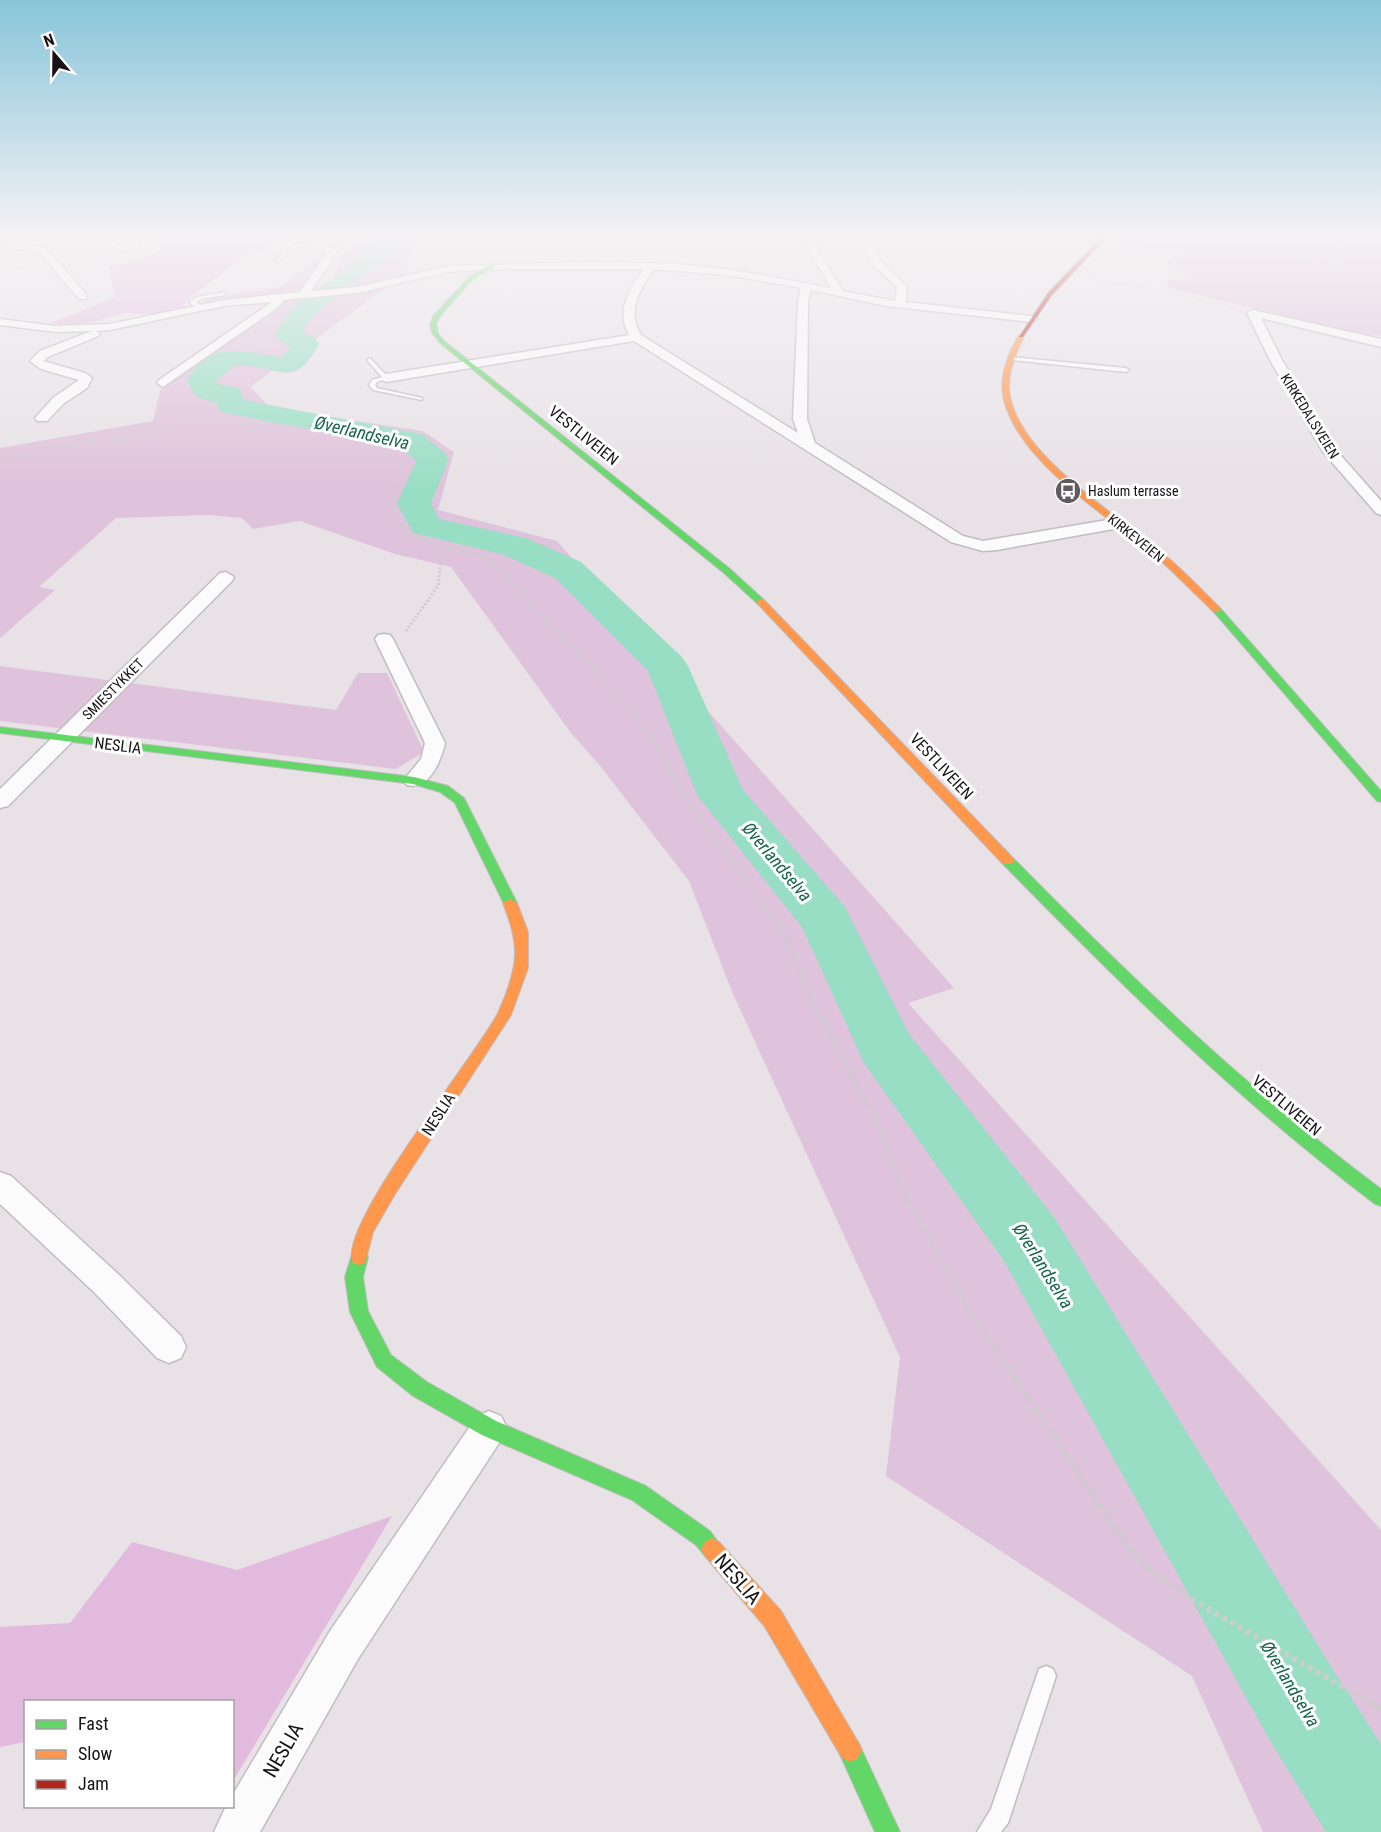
<svg xmlns="http://www.w3.org/2000/svg" width="1381" height="1832" font-family="'Roboto Condensed',sans-serif">
	<rect width="100%" height="100%" fill="#e8e2e7"/>
	<path fill="#dfc2db" d="M 408,233 L 428,233 L 410,247 L 406,273 L 250,387 L 271,408 L 423,431 L 454,452 L 438,510 L 557,541 L 954,988 L 908,1003 L 1381,1530 L 1381,1832 L 1263,1832 L 1192,1676 L 886,1476 L 900,1357 L 733,994 L 689,881 L 601,767 L 571,733 L 451,567 L 395,554 L 300,521 L 253,529 L 242,518 L 208,515 L 116,518 L 39,587 L 55,590 L 0,638 L 0,448 L 153,421 L 162,384 L 286,295 L 330,284 Z
		M 1125,233 L 1381,233 L 1381,336 L 1361,334 L 1165,287 L 1170,280 L 1189,278 L 1167,262 L 1181,251 L 1111,244 Z
		M 324,252 L 329,253 L 305,289 L 281,294 L 201,304 L 206,299 L 281,287 Z
		M 0,666 L 336,710 L 358,673 L 387,673 L 424,752 L 396,769 L 0,721 Z"/>
	<path fill="#e2bade" d="M 154,233 L 298,233 L 244,257 L 186,300 L 183,307 L 156,314 L 125,313 L 93,322 L 68,325 L 51,323 L 116,297 L 108,266 L 142,259 L 163,248 Z
		M 384,233 L 408,233 L 330,284 L 343,252 Z
		M 392,1516 L 233,1781 L 232,1702 L 26,1702 L 25,1742 L 0,1747 L 0,1627 L 70,1623 L 132,1542 L 237,1570 Z"/>
	<g fill="none" stroke-linecap="round" stroke-linejoin="round">
		<path fill="#98dec4" fill-rule="evenodd" d="M 387,233 L 409,233 C 384,270 323,296 302,332 L 315,338 L 319,344 C 293,395 272,361 234,366 L 216,381 L 217,384 L 239,388 L 244,400 L 422,434 L 444,452 L 449,459 L 431,503 L 439,519 L 526,538 L 581,562 L 682,657 L 688,666 L 743,790 L 845,907 L 909,1034 L 1054,1217 L 1335,1673 L 1381,1744 L 1381,1832 L 1326,1832 L 1269,1739 L 1004,1261 L 864,1063 L 802,927 L 697,795 L 648,671 L 555,578 L 501,554 L 413,533 L 397,503 L 416,461 L 401,448 L 221,412 L 216,402 C 199,401 192,394 187,379 C 215,338 242,353 282,357 L 291,347 L 278,340 L 274,335 L 290,310 L 341,272 Z"/>
		<g stroke="#c0bcc0" stroke-width="3">
			<path id="lane" d="M 352,233 L 356,233 L 333,255 L 329,255 Z
				M 17,234 L 57,234 L 59,235 L 19,236 Z
				M 319,241 L 321,243 L 298,246 L 278,262 L 274,261 L 295,244 Z
				M 224,292 L 226,295 L 200,299 L 196,302 L 202,306 L 202,308 L 198,308 L 189,302 L 197,297 Z
				M 1010,357 L 1126,368 L 1129,370 L 1126,372 L 1012,360 Z
				M 370,358 L 389,378 L 377,382 L 375,385 L 377,388 L 422,398 L 422,400 L 373,390 L 369,385 L 372,380 L 382,377 L 367,360 Z
				M 1046,1666 L 1053,1669 L 1056,1676 L 1008,1823 L 1001,1832 L 977,1832 L 991,1809 L 1039,1669 Z"/>
		</g>
		<g stroke="#c0bcc0" stroke-width="3">
			<path id="street" d="M 85,233 C 101,232 116,247 131,243 L 130,238 L 134,233 L 143,233 L 139,247 L 121,250 Z
				M 316,233 L 324,233 L 324,241 L 336,254 L 311,291 L 357,287 L 448,266 L 594,262 L 675,264 L 728,269 L 831,288 L 804,242 L 828,233 L 840,233 L 814,243 L 843,291 L 895,301 L 897,287 L 874,266 L 864,247 C 876,236 892,233 907,233 L 874,248 L 881,262 L 907,287 L 906,302 L 1031,316 L 1037,319 L 1031,322 L 886,306 L 811,290 L 808,301 L 807,419 L 815,443 L 963,536 L 983,541 L 1119,518 L 1127,523 L 1119,528 L 997,550 L 983,551 L 951,542 L 634,341 L 386,382 L 380,378 L 386,374 L 629,335 C 615,309 630,291 643,269 L 493,269 L 448,272 L 357,293 L 284,300 L 280,306 L 163,387 L 157,383 L 159,380 L 272,302 L 224,306 L 110,330 L 96,331 L 100,334 L 98,336 L 48,357 L 43,361 L 85,373 L 92,378 L 87,388 L 63,404 L 47,421 L 37,421 L 35,418 L 53,398 L 79,380 L 41,369 L 30,361 L 40,351 L 92,331 L 56,332 L 0,325 L 0,319 L 56,326 L 110,324 L 224,300 L 300,292 L 326,254 L 314,242 ZM 653,269 L 728,275 L 801,288 L 798,301 L 793,419 L 798,433 L 641,335 C 626,309 640,292 653,269 Z
				M 10,242 L 45,248 L 87,295 L 87,299 L 79,299 L 39,252 L 7,247 L 7,243 Z
				M 1253,310 L 1381,339 L 1381,347 L 1261,318 L 1282,360 L 1336,450 L 1381,501 L 1381,515 L 1376,513 L 1323,452 L 1270,360 L 1247,313 Z
				M 226,572 L 234,577 L 232,581 L 8,806 L 0,808 L 0,789 L 220,573 Z
				M 384,634 L 390,635 L 393,639 L 445,743 C 441,761 429,791 407,785 L 403,781 L 421,759 L 425,743 L 375,639 L 378,635 Z
				M 0,1172 L 11,1176 L 117,1273 L 181,1336 L 186,1347 L 181,1358 L 169,1363 L 157,1358 L 95,1293 L 0,1204 Z
				M 489,1411 L 501,1416 L 507,1428 L 501,1440 L 358,1659 L 260,1832 L 214,1832 L 226,1806 L 232,1806 L 232,1796 L 330,1631 L 477,1416 Z"/>
		</g>
		<g stroke="#c0bcc0" stroke-width="2">
			<path id="fast" d="M 491,265 L 496,266 L 473,279 L 440,316 L 436,324 L 438,333 L 444,341 L 730,569 L 764,600 L 764,604 L 758,604 L 724,573 L 440,343 L 432,333 L 430,324 L 434,315 L 469,277 Z
				M 1217,607 L 1220,608 L 1381,791 L 1381,802 L 1377,801 L 1214,612 L 1212,610 Z
				M 0,727 L 414,777 L 448,786 L 464,798 L 517,903 L 510,907 L 505,906 L 455,803 L 440,792 L 413,784 L 0,733 Z
				M 1008,857 L 1013,858 C 1129,976 1248,1090 1381,1189 L 1381,1206 L 1375,1204 C 1240,1102 1121,985 1003,864 L 1002,861 L 1003,858 Z
				M 359,1249 L 365,1251 L 368,1257 L 363,1277 L 368,1311 L 391,1355 L 427,1382 L 496,1421 L 646,1486 L 710,1531 L 723,1549 L 719,1556 L 712,1560 L 705,1556 L 696,1545 L 632,1500 L 482,1435 L 413,1396 L 377,1367 L 350,1312 L 345,1277 L 353,1251 Z
				M 850,1738 L 858,1742 L 900,1832 L 875,1832 L 838,1750 L 842,1742 Z"/>
		</g>
		<g stroke="#c0bcc0" stroke-width="2">
			<path id="slow" d="M 1019,335 L 1024,336 C 1015,355 1006,376 1010,397 C 1022,457 1116,514 1161,552 C 1182,569 1201,589 1220,608 L 1220,612 L 1214,612 C 1194,593 1175,573 1154,555 C 1108,516 1019,462 1004,400 C 998,377 1008,354 1019,335 Z
				M 761,599 L 764,600 L 1013,858 L 1014,861 L 1013,864 L 1003,864 L 758,604 L 756,602 Z
				M 510,899 L 517,903 L 528,932 L 528,968 L 511,1015 L 395,1194 L 373,1232 L 365,1263 L 359,1265 L 353,1263 C 336,1227 477,1055 498,1013 C 504,1000 510,984 513,970 C 519,947 511,924 503,903 Z
				M 712,1538 L 719,1542 L 781,1611 L 858,1742 L 862,1750 L 858,1758 L 850,1762 L 842,1758 L 765,1627 L 705,1556 L 701,1549 L 705,1542 Z"/>
		</g>
		<g stroke="#c0bcc0" stroke-width="2">
			<path id="jam" d="M 1105,233 L 1111,233 L 1052,295 L 1023,337 L 1019,337 L 1048,293 Z"/>
		</g>
		<path stroke="#cecdce" stroke-width="1.5" stroke-dasharray="1.5 1.5" stroke-linecap="butt" d="M 1224,233 L 1212,255 L 1228,286 L 1247,296
			M 1258,233 L 1381,247
			M 1216,247 L 1381,268
			M 1252,259 L 1267,234
			M 80,264 L 109,262
			M 0,271 L 25,267
			M 1089,279 L 1168,291 L 1235,308
			M 1331,291 L 1325,272 L 1340,233
			M 1238,292 L 1235,299 L 1240,303
			M 100,305 L 114,297 L 102,295"/>
		<path stroke="#cecdce" stroke-width="2" stroke-dasharray="1.5 1.5" stroke-linecap="butt" d="M 164,402 L 184,419
			M 0,461 C 21,455 42,448 63,445 C 103,440 149,442 184,419 C 258,423 338,420 402,463 C 401,479 391,513 400,525"/>
		<path stroke="#cecdce" stroke-width="3" stroke-dasharray="2 2" stroke-linecap="butt" d="M 399,524 L 405,531 L 420,540 L 476,554 L 495,562 L 539,614 L 588,662 L 652,738
			M 406,631 L 438,586 L 441,560 L 449,548"/>
		<path stroke="#cecdce" stroke-width="4" stroke-dasharray="3 3" stroke-linecap="butt" d="M 651,737 L 691,806 L 784,933 L 818,1014"/>
		<path stroke="#cecdce" stroke-width="4.5" stroke-dasharray="4 4" stroke-linecap="butt" d="M 818,1013 L 880,1128 L 902,1190 L 973,1316 L 1010,1371"/>
		<path stroke="#cecdce" stroke-width="6" stroke-dasharray="4.5 4.5" stroke-linecap="butt" d="M 1009,1369 L 1134,1556 L 1184,1595 L 1381,1709"/>
		<use href="#lane" fill="#fcfbfb" fill-rule="evenodd"/>
		<use href="#street" fill="#fcfbfb" fill-rule="evenodd"/>
		<use href="#fast" fill="#63d668" fill-rule="evenodd"/>
		<use href="#slow" fill="#ff974d" fill-rule="evenodd"/>
		<use href="#jam" fill="#b3261e" fill-rule="evenodd"/>
	</g>
	<linearGradient id="sky" x2="0" y2="1"><stop stop-color="#88c5da"/><stop offset="0.48" stop-color="#f5f2f4"/><stop offset="1" stop-color="#f5f2f4" stop-opacity="0"/></linearGradient>
	<rect width="1381" height="489" fill="url(#sky)"/>
	<defs>
		<g id="bus-disc" transform="scale(1.35)"><circle r="9.5" fill="#605b5f" stroke="#fff"/><path d="M-5-6H5V4H4V6H2V4H-2V6H-4V4H-5ZM-3.5-4V0h7V-4ZM-3.5 1.2v1.5H-2V1.2ZM2 1.2v1.5H3.5V1.2Z" fill="#fff"/></g>
	</defs>
	<g fill-rule="evenodd">
		<use href="#bus-disc" x="1068" y="491"/>
	</g>
	<g text-anchor="middle" stroke-width="6" stroke-linejoin="round" paint-order="stroke">
		<g font-size="14" fill="#161216" stroke="#fff">
			<text transform="translate(1310 416) rotate(58)" y="5">KIRKEDALSVEIEN</text>
			<text transform="translate(1136 538) rotate(39)" y="5">KIRKEVEIEN</text>
			<text transform="translate(113 689) rotate(-45)" y="5">SMIESTYKKET</text>
		</g>
		<g font-size="14" fill="#161216" stroke="#fff" text-anchor="start">
			<text x="1088" y="496">Haslum terrasse</text>
		</g>
		<g font-size="16" fill="#161216" stroke="#fff">
			<text transform="translate(584 435) rotate(39)" y="6">VESTLIVEIEN</text>
			<text transform="translate(118 745) rotate(7)" y="6">NESLIA</text>
			<text transform="translate(942 766) rotate(47)" y="6">VESTLIVEIEN</text>
			<text transform="translate(1287 1105) rotate(40)" y="6">VESTLIVEIEN</text>
			<text transform="translate(438 1114) rotate(-57)" y="6">NESLIA</text>
		</g>
		<g font-size="18" font-style="italic" fill="#17664c" stroke="#fff">
			<text transform="translate(362 433) rotate(13)" y="6">Øverlandselva</text>
			<text transform="translate(777 862) rotate(50)" y="6">Øverlandselva</text>
			<text transform="translate(1043 1266) rotate(58)" y="6">Øverlandselva</text>
			<text transform="translate(1290 1684) rotate(59)" y="6">Øverlandselva</text>
		</g>
		<g font-size="20" fill="#161216" stroke="#fff">
			<text transform="translate(738 1579) rotate(49)" y="7">NESLIA</text>
			<text transform="translate(283 1750) rotate(-60)" y="7">NESLIA</text>
		</g>
	</g>
	<rect x="24" y="1700" width="210" height="108" fill="#ffffff" stroke="#a2a0a2" stroke-width="1.5"/>
	<rect x="36" y="1720" width="30" height="9" fill="#63d668" stroke="#a2a0a2" stroke-width="1.5"/>
	<text x="78" y="1730" font-size="18" fill="#161216">Fast</text>
	<rect x="36" y="1750" width="30" height="9" fill="#ff974d" stroke="#a2a0a2" stroke-width="1.5"/>
	<text x="78" y="1760" font-size="18" fill="#161216">Slow</text>
	<rect x="36" y="1780" width="30" height="9" fill="#b3261e" stroke="#a2a0a2" stroke-width="1.5"/>
	<text x="78" y="1790" font-size="18" fill="#161216">Jam</text>
	<g transform="translate(54 54) rotate(340)" stroke="#ffffff" stroke-width="4.5" paint-order="stroke">
	<path d="M0-4.5L10 22L0 15L-10 22Z" fill="#161216"/>
	<text y="-9" font-size="16" font-weight="bold" text-anchor="middle" fill="#161216">N</text>
	</g>
</svg>
